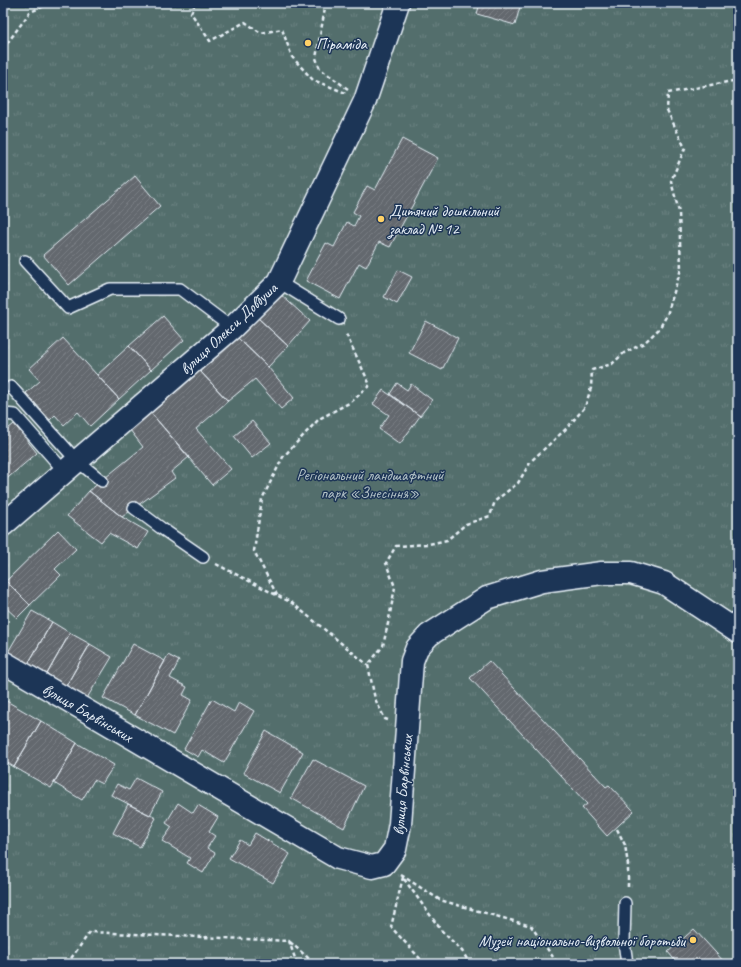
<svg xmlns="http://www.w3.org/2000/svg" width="741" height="967" font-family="Caveat,sans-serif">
	<defs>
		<pattern id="park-tufts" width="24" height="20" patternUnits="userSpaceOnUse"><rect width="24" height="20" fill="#536e6c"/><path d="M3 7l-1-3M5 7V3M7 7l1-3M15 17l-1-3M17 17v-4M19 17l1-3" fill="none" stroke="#6c8382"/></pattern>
		<pattern id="building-hatch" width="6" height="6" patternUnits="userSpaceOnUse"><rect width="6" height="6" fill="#63676e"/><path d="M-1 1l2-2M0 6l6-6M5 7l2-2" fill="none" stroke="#797d83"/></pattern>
	</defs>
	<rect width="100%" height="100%" fill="#2b3f5c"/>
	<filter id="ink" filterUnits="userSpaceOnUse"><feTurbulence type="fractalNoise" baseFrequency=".025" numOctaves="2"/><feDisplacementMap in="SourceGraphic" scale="8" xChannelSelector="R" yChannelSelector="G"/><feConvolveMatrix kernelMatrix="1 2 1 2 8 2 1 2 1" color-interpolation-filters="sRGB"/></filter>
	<g filter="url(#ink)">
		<path fill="url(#park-tufts)" stroke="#9eb0b2" d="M 3,3 L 738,3 L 738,964 L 3,964 Z"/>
		<path fill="url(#building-hatch)" stroke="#e8f1f8" d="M 480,3 L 521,3 L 515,25 L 477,14 Z
			M 402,139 L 438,158 L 390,247 L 379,242 L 366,267 L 359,263 L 340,299 L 306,281 L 326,243 L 334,247 L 347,222 L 354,226 L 359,216 L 353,212 L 367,186 L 375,190 Z
			M 135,176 L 160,206 L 69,285 L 43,255 Z
			M 398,270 L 412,277 L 397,304 L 384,297 Z
			M 279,293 L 310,321 L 288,346 L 258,318 Z
			M 163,316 L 184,340 L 151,370 L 129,346 Z
			M 258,318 L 288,346 L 268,367 L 238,338 Z
			M 426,321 L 458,338 L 442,370 L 409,353 Z
			M 63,338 L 119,399 L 90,426 L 78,412 L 64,425 L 55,415 L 50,420 L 26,393 L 40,381 L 29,369 Z
			M 238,338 L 268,367 L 294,398 L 281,409 L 255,379 L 228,401 L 200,371 Z
			M 129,346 L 151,370 L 119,399 L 97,375 Z
			M 200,371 L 228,401 L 196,429 L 231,469 L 212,485 L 151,413 Z
			M 397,383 L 407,390 L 411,384 L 432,400 L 420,416 L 390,394 Z
			M 383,390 L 420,416 L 400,444 L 379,429 L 389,415 L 373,404 Z
			M 151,413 L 189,457 L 171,472 L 175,478 L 122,517 L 89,491 L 143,447 L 130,430 Z
			M 252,421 L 271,443 L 252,458 L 234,436 Z
			M 14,424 L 37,453 L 3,482 L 3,433 Z
			M 89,491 L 122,517 L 148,532 L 138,549 L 109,533 L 101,542 L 67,516 Z
			M 58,530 L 76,549 L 55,569 L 61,575 L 30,605 L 6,581 Z
			M 6,581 L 30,605 L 17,618 L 3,605 L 3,585 Z
			M 32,611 L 52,622 L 28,664 L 8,652 Z
			M 52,622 L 70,633 L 47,674 L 28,664 Z
			M 70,633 L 90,644 L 66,686 L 47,674 Z
			M 90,644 L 112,657 L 87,698 L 66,686 Z
			M 133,644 L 165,661 L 135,715 L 103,698 Z
			M 168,655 L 179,661 L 170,678 L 187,687 L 183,695 L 192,700 L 173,735 L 135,715 Z
			M 489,661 L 606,787 L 609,785 L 634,811 L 607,836 L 582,808 L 587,804 L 470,678 Z
			M 3,699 L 41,721 L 14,767 L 3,760 Z
			M 212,699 L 234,712 L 239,702 L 254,711 L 224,763 L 202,750 L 198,757 L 184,749 Z
			M 41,721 L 77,743 L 51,788 L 14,767 Z
			M 266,731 L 303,752 L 280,793 L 243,773 Z
			M 77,743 L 114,765 L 102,784 L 94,780 L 82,800 L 54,783 Z
			M 313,759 L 364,786 L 344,828 L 291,798 Z
			M 136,778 L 162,792 L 150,815 L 111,795 L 117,784 L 129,790 Z
			M 178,803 L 193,813 L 198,805 L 218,817 L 209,832 L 215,836 L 207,848 L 215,853 L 203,873 L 187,863 L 190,858 L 162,841 L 172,827 L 166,823 Z
			M 128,804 L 156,818 L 140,847 L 113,833 Z
			M 255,833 L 290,854 L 273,883 L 229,858 L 240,840 L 248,845 Z
			M 694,929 L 726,964 L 678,964 L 668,952 Z"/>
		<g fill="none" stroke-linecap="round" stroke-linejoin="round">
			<g stroke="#e8f1f8" stroke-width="14">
				<path id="service" d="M 25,261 L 68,308 L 110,289 L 180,289 L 232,328
					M 279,282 L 339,319
					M 11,387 L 77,461 L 102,481
					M 3,414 L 15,415 L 65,472
					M 134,508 L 161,528 L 203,557
					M 625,903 L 624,942 L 627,964"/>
			</g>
			<g stroke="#e8f1f8" stroke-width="25">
				<path id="minor" d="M 3,525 L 77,461 L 232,328 L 279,282 L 365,101 L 398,3
					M 3,662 L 338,858 L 372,867 L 384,864 L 395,849 L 400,824 L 412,661 L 417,648 L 429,635 L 487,598 L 542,581 L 602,573 L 631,573 L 664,583 L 738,632"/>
			</g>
			<path stroke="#e8f1f8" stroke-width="2.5" stroke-dasharray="4 3" stroke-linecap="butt" d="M 195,3 L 191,13 L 210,41 L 245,22 L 261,33 L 282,29 L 292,57 L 313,80 L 346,93
				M 326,3 L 316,58 L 320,69 L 348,89
				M 3,49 L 30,12 L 52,3
				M 216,564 L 292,603 L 368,665
				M 277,595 L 254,551 L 262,499 L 283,457 L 319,419 L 351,402 L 370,385 L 345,332
				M 388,720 L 385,719 L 375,699 L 368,665 L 383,646 L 389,619 L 395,587 L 386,563 L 396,546 L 429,544 L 447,540 L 466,524 L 490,516 L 495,501 L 518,483 L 531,461 L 567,428 L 585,407 L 591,388 L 592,370 L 612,364 L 624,353 L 644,343 L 659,329 L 667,315 L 681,269 L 679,212 L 671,181 L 685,148 L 667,110 L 668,93 L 738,80
				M 617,829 L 625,845 L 628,865 L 628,889
				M 401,875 L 440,900 L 531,926 L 558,964
				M 403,877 L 391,927 L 425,964
				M 404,879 L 441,930 L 462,951 L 470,964
				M 290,942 L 315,964
				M 67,964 L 90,932 L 289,941 L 297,964"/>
			<use href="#service" stroke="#1d3557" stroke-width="11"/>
			<use href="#minor" stroke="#1d3557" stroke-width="22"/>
		</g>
	</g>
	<g fill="#ffd166" stroke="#1d3557" stroke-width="1.5">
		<circle cx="308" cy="43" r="4"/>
		<circle cx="381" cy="219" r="4"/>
		<circle cx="693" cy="940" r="4"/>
	</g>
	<g text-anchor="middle" stroke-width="3" stroke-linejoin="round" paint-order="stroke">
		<g font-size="16" fill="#e8f1f8" stroke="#1d3557" text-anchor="start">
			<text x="316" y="49">Піраміда</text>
			<text x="389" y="216">Дитячий дошкільний<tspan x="389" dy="18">заклад № 12</tspan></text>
			<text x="685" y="946" text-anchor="end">Музей національно-визвольної боротьби</text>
		</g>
		<g font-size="16" fill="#e8f1f8" stroke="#1d3557">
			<text transform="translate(228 328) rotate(-43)" y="6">вулиця Олекси Довбуша</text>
			<text transform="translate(88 712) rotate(30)" y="6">вулиця Барвінських</text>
			<text transform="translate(402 785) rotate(-85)" y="6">вулиця Барвінських</text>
		</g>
		<g font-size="16" fill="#b4c3c7" stroke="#1d3557">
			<text x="370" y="480">Регіональний ландшафтний<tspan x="370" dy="18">парк «Знесіння»</tspan></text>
		</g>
	</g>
	<rect width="741" height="967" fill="none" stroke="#1d3557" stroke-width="16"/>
	<rect x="8" y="8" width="725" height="951" fill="none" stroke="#e8f1f8" stroke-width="1.5" filter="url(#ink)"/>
</svg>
